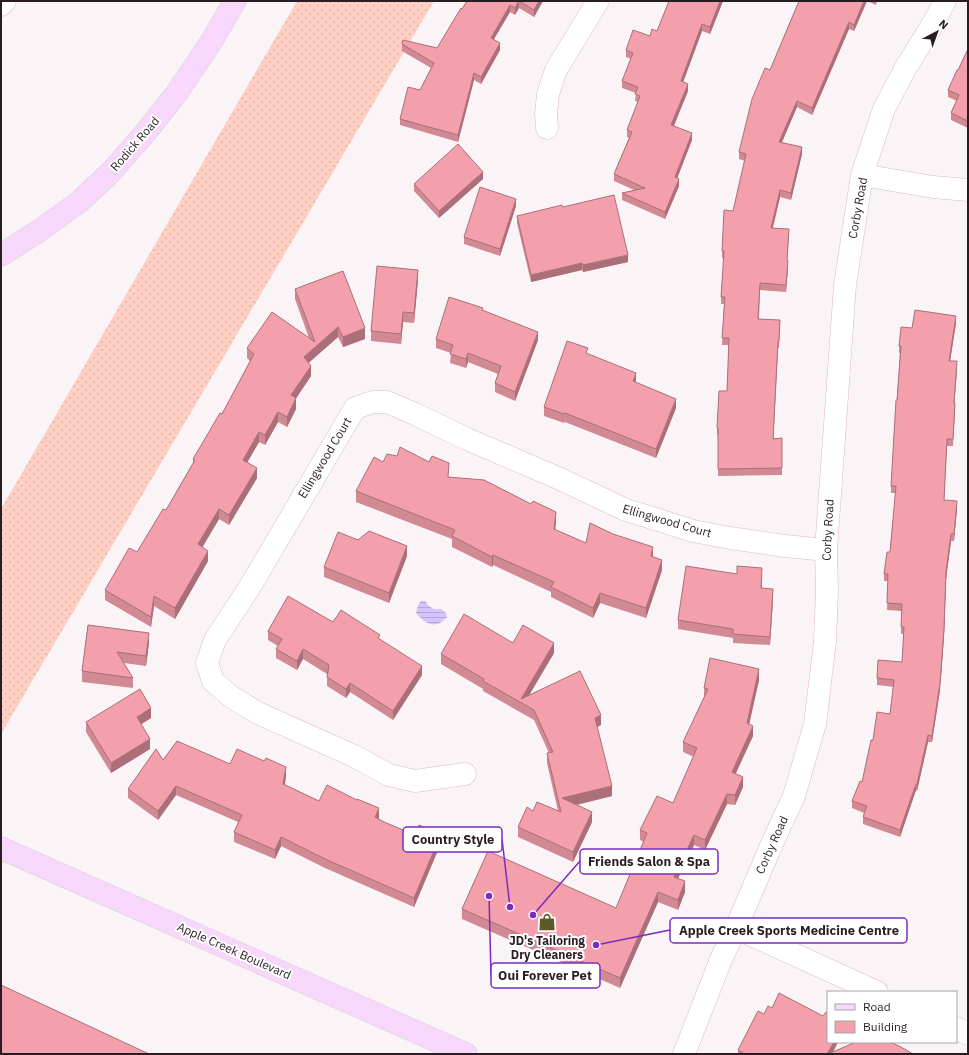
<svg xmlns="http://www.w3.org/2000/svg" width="969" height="1055" font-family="'IBM Plex Sans',sans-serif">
	<defs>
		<pattern id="grass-dots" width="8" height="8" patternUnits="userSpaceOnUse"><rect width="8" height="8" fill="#ffcfc4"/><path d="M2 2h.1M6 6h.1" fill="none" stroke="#dbb1a8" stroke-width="1.8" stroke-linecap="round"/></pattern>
		<pattern id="water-rules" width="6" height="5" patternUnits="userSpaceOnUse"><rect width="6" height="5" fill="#d4c3fc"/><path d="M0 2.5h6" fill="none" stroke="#b6a7d8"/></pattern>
	</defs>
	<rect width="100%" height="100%" fill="#fbf4f7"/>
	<path fill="url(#grass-dots)" d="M 297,1 L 434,1 L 1,734 L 1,509 Z"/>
	<path fill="url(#water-rules)" d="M 421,601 L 425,601 C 430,608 433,610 441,609 L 446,613 L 447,617 C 436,630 425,624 416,613 L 418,605 Z"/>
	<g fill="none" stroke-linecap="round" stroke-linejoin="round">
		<g stroke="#dcb7ca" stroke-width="23">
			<path id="minor" d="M 1,5 L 5,1
				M 547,128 L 546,114 L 548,94 L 556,70 L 598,1
				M 862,175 L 933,187 L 968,190
				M 465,774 L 415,781 L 389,775 L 354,756 L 258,713 L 230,696 L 213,681 L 207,663 L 215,640 L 251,585 L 355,408 L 373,402 L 387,402 L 415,414 L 467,439 L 558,478 L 626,510 L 652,518 L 693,531 L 730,538 L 785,546 L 826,550
				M 736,928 L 877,992
				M 956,1028 L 968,1034
				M 684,1054 L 722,957 L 736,928 L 771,846 L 794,796 L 815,724 L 825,641 L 827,591 L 826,550 L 845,285 L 862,175 L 884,109 L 905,69 L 934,22 L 945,1"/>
		</g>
		<g stroke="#d4d2d3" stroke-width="23">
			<path id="major" d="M 1,255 L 39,231 L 79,202 L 110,173 L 146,132 L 176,94 L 211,42 L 235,1
				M 1,848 L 466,1054"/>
		</g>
		<use href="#minor" stroke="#fff" stroke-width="22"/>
		<use href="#major" stroke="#f7d7fc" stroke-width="22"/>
	</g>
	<path fill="#d18994" d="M 467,1 L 543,1 L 534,17 L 519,8 L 515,15 L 510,12 L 494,39 L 500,50 L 481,84 L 474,80 L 458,142 L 400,125 L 400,119 L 420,90 L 431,68 L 402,51 L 402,44 L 437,48 Z
		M 666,1 L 723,1 L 710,34 L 702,31 L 683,82 L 688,91 L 674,126 L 692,140 L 677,178 L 679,186 L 665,219 L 622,200 L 622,193 L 634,190 L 614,181 L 614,174 L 629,138 L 627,137 L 627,130 L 638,102 L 635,101 L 636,93 L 622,88 L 622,81 L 631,59 L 626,57 L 626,50 L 657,31 L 669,2 Z
		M 799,1 L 877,1 L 876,5 L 867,1 L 854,31 L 849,29 L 812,115 L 797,107 L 782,142 L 802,154 L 791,200 L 780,197 L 773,228 L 789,235 L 787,260 L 788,267 L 786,292 L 760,290 L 759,319 L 780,327 L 779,348 L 778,348 L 773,438 L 782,438 L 782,475 L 718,476 L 718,435 L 717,435 L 717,428 L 727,391 L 729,345 L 722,345 L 724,304 L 721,304 L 721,297 L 724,258 L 722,258 L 722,251 L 733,211 L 745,161 L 739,159 L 739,152 L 770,70 Z
		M 968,49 L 968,128 L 951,120 L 951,113 L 957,101 L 948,97 L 948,90 Z
		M 483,179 L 439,218 L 414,191 L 414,184 Z
		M 516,206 L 500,256 L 464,244 L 464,237 Z
		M 563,207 L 628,262 L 583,272 L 582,270 L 531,282 L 517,223 L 517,216 Z
		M 418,280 L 414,323 L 403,322 L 401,344 L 371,341 L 371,331 Z
		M 295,289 L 365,339 L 343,347 L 338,337 L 308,363 L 311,376 L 296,398 L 296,409 L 287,427 L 278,422 L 265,445 L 259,442 L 247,462 L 257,478 L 229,525 L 219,519 L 202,547 L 208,561 L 175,619 L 154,606 L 151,627 L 105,600 L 105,590 L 137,552 L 166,510 L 193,463 L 193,459 L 222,414 L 250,361 L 247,358 L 247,348 L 309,338 L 295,299 Z
		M 483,310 L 538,340 L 515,401 L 495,392 L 495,383 L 498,374 L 468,362 L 466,368 L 450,363 L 451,353 L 436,348 L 436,339 Z
		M 956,323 L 950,361 L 957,368 L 954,403 L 955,410 L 953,446 L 947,446 L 944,500 L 957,508 L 954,541 L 951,541 L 946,579 L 944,636 L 940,690 L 932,742 L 928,742 L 917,791 L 916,790 L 900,837 L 863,824 L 863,817 L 864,813 L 852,808 L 852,801 L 862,782 L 873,740 L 890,714 L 894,687 L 877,685 L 877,678 L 902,662 L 904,634 L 901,634 L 901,611 L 887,610 L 888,581 L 884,581 L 884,574 L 890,552 L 896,493 L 891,493 L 891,486 L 900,353 L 899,353 L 899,346 L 912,328 Z
		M 636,382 L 676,408 L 656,458 L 565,422 L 564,423 L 544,416 L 544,407 Z
		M 383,462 L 429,462 L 449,477 L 556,522 L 555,530 L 586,543 L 653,557 L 662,570 L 646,618 L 600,603 L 593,618 L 551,597 L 551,592 L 493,565 L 492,567 L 452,547 L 452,539 L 356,502 L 356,491 Z
		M 358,540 L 407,556 L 389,603 L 324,577 L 324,567 Z
		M 737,574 L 762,576 L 762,588 L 773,598 L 770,645 L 733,643 L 733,638 L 678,629 L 678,620 Z
		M 333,622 L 380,640 L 422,675 L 393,720 L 350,692 L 346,698 L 327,686 L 327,674 L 303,659 L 297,670 L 276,658 L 276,649 L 278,646 L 268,640 L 268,631 Z
		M 88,625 L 149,643 L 146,666 L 124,663 L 133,678 L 133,688 L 82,682 L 82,671 Z
		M 513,643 L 554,653 L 529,695 L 601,725 L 597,727 L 612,796 L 577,805 L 592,822 L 573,862 L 518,837 L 518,827 L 533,811 L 558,811 L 547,763 L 547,753 L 549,753 L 534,720 L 483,691 L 483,689 L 441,664 L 441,654 Z
		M 759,680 L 749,724 L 753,736 L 735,773 L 743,787 L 735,805 L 727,804 L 705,850 L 694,845 L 678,878 L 685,892 L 678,910 L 658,902 L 620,988 L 462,919 L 462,909 L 616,908 L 644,842 L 640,840 L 640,830 L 673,803 L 694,757 L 683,752 L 683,742 L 704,698 L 704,688 Z
		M 151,718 L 141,724 L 150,749 L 111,773 L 86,732 L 86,722 Z
		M 163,760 L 286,776 L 285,785 L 319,801 L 379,818 L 378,819 L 384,822 L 415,835 L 441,843 L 414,907 L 325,868 L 281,846 L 275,859 L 234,842 L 234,832 L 238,822 L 176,795 L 158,820 L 128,798 L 128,789 Z
		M 764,1014 L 828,1042 L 838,1042 L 833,1052 L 913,1054 L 738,1054 L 738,1050 Z"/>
	<path fill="#aa6f78" d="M 519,1 L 519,8 L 515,15 L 515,8 Z
		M 539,1 L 543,1 L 534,17 L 534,10 Z
		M 720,1 L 723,1 L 710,34 L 710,27 Z
		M 864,1 L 867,1 L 854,31 L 854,25 Z
		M 510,5 L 510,12 L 491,44 L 491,38 Z
		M 849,22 L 849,29 L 812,115 L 812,108 Z
		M 702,24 L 702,31 L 681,88 L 681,81 Z
		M 500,43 L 500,50 L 481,84 L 481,77 Z
		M 474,73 L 474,80 L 458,142 L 458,135 Z
		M 688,84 L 688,91 L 671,132 L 671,125 Z
		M 797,101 L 797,107 L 779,149 L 779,142 Z
		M 692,133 L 692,140 L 675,184 L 675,177 Z
		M 802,147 L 802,154 L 791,200 L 791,193 Z
		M 483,172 L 483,179 L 439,218 L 439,211 Z
		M 679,179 L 679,186 L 665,219 L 665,212 Z
		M 780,190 L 780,197 L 771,234 L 771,228 Z
		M 516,199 L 516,206 L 500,256 L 500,249 Z
		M 628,255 L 628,262 L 583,272 L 583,265 Z
		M 788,260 L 788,267 L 786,292 L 786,285 Z
		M 582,263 L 582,270 L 531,282 L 531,275 Z
		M 418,270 L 418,280 L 414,323 L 414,313 Z
		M 403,312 L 403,322 L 401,344 L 401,334 Z
		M 956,316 L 956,323 L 949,368 L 949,361 Z
		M 338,327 L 338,337 L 304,367 L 304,357 Z
		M 365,328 L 365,339 L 343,347 L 343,337 Z
		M 538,332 L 538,340 L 515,401 L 515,392 Z
		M 778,341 L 778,348 L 773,445 L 773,439 Z
		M 468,353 L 468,362 L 466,368 L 466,359 Z
		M 957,361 L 957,368 L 954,410 L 954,403 Z
		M 311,366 L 311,376 L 291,406 L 291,395 Z
		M 636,373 L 636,382 L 633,381 Z
		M 296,398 L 296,409 L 287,427 L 287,417 Z
		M 676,399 L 676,408 L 656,458 L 656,449 Z
		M 278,412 L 278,422 L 265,445 L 265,435 Z
		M 259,432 L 259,442 L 243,470 L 243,460 Z
		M 257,468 L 257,478 L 229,525 L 229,515 Z
		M 957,501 L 957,508 L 954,541 L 954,534 Z
		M 219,509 L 219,519 L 198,555 L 198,544 Z
		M 556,512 L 556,522 L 554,539 L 554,529 Z
		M 951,534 L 951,541 L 946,579 L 944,636 L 940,690 L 946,572 Z
		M 407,546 L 407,556 L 389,603 L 389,593 Z
		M 653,547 L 653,558 L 651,556 Z
		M 208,551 L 208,561 L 175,619 L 175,608 Z
		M 493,555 L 493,565 L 492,567 L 492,557 Z
		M 662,560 L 662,570 L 646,618 L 646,608 Z
		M 773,589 L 773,598 L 770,645 L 770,637 Z
		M 600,593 L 600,603 L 593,618 L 593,608 Z
		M 154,596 L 154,606 L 151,627 L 151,617 Z
		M 149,633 L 149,643 L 146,666 L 146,656 Z
		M 554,643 L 554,653 L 524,704 L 521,699 Z
		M 303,649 L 303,659 L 297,670 L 297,661 Z
		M 422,666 L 422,675 L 393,720 L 393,711 Z
		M 759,669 L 759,680 L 747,734 L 747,723 Z
		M 350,683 L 350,692 L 346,698 L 346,689 Z
		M 940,683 L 940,690 L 932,742 L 932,736 Z
		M 151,708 L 151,718 L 137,727 L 137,717 Z
		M 601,715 L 601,725 L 595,728 L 595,718 Z
		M 753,726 L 753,736 L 732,782 L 732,772 Z
		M 928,735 L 928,742 L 917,791 L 917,784 Z
		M 150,739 L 150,749 L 111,773 L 111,763 Z
		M 286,767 L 286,776 L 283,793 L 283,784 Z
		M 743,777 L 743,787 L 735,805 L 735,795 Z
		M 916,784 L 916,790 L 900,837 L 900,830 Z
		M 176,786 L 176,795 L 158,820 L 158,811 Z
		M 612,786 L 612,796 L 562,808 L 562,798 Z
		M 727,794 L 727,804 L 705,850 L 705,840 Z
		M 379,808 L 379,818 L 375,827 L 375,817 Z
		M 592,812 L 592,822 L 573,862 L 573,852 Z
		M 441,834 L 441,843 L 414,907 L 414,898 Z
		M 694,835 L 694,845 L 674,887 L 674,877 Z
		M 281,837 L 281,846 L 275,859 L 275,850 Z
		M 685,881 L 685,892 L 678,910 L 678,900 Z
		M 658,892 L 658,902 L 620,988 L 620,978 Z
		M 834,1042 L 838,1042 L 832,1054 L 827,1054 Z"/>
	<path fill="#f39fac" stroke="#aa6f78" d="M 467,1 L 539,1 L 534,10 L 519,1 L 515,8 L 510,5 L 491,38 L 500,43 L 481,77 L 474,73 L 458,135 L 400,119 L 408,87 L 420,90 L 434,63 L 402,44 L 403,40 L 437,48 L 461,8 L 462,9 Z
		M 669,1 L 720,1 L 710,27 L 702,24 L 681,81 L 688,84 L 671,125 L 692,133 L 675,177 L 679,179 L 665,212 L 622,193 L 645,188 L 614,174 L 632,132 L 627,130 L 640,96 L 635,94 L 638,87 L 622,81 L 633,53 L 626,50 L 633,30 L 650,36 L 652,29 L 657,31 Z
		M 799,1 L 864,1 L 854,25 L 849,22 L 812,108 L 797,101 L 779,142 L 802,147 L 791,193 L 780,190 L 771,228 L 789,229 L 787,260 L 788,260 L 786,285 L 760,283 L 758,319 L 780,320 L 779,341 L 778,341 L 773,439 L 782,438 L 782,468 L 718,469 L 718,428 L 717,428 L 719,391 L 727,391 L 729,338 L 722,338 L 725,297 L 721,297 L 724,251 L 722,251 L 724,210 L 733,211 L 746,154 L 739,152 L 752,99 L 765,68 L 770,70 Z
		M 968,49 L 968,121 L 951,113 L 959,95 L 948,90 L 957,70 L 958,70 Z
		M 458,144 L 483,172 L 439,211 L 414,184 Z
		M 480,187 L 516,199 L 500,249 L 464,237 Z
		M 614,195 L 628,255 L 583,265 L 582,263 L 531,275 L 517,216 L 562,205 L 563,207 Z
		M 377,266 L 418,270 L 414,313 L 403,312 L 401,334 L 371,331 Z
		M 343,271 L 365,328 L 343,337 L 338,327 L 304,357 L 311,366 L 291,395 L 296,398 L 287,417 L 278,412 L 265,435 L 259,432 L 243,460 L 257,468 L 229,515 L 219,509 L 198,544 L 208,551 L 175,608 L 154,596 L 151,617 L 105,590 L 129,548 L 137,552 L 163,509 L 166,510 L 195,460 L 193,459 L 220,413 L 222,414 L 254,354 L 247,348 L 272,312 L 315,342 L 295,289 Z
		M 449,297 L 483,308 L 482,310 L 538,332 L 515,392 L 495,383 L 501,366 L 468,353 L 466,359 L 450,354 L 453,345 L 436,339 Z
		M 915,310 L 956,316 L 949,361 L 957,361 L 954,403 L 955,403 L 953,439 L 947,439 L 944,500 L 957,501 L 954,534 L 951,534 L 946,572 L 944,629 L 940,683 L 932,736 L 928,735 L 917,784 L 916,784 L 900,830 L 863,817 L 867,806 L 852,801 L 860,781 L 862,782 L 871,740 L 873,740 L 877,712 L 890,714 L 894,680 L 877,678 L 878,660 L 902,662 L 904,627 L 901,627 L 902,604 L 887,603 L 888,574 L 884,574 L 887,552 L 890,552 L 896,486 L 891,486 L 896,400 L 897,400 L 901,346 L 899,346 L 901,327 L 912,328 Z
		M 567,341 L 588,348 L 586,353 L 636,373 L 633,381 L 676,399 L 656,449 L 565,413 L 564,414 L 544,407 Z
		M 400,447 L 429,462 L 432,456 L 449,463 L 448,477 L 484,480 L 531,504 L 533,501 L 556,512 L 554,529 L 586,543 L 590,523 L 613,534 L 653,547 L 651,556 L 662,560 L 646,608 L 600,593 L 593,608 L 551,587 L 554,582 L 493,555 L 492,557 L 452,536 L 455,530 L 356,491 L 374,457 L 383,462 L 387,454 L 397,456 Z
		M 369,531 L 407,546 L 389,593 L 324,567 L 338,532 L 358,540 Z
		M 686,566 L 737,574 L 737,566 L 762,568 L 761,588 L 773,589 L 770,637 L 733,634 L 733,629 L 678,620 Z
		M 288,596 L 333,622 L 341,610 L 380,635 L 378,638 L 422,666 L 393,711 L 350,683 L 346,689 L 327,677 L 329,665 L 303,649 L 297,661 L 276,649 L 282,639 L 268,631 Z
		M 464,614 L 513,643 L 523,625 L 554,643 L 521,699 L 580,671 L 601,715 L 595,718 L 612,786 L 562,798 L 592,812 L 573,852 L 518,827 L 527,807 L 533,811 L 537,802 L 561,812 L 547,753 L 553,752 L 534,710 L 483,681 L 484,679 L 441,654 Z
		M 88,625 L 149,633 L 146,656 L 117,652 L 133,678 L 82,671 Z
		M 710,658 L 759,669 L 747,723 L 753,726 L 732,772 L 743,777 L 735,795 L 727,794 L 705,840 L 694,835 L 674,877 L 685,881 L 678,900 L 658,892 L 620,978 L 462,909 L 488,851 L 616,908 L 647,833 L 640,830 L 657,796 L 673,803 L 697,748 L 683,742 L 708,689 L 704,688 Z
		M 140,689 L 151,708 L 137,717 L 150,739 L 111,763 L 86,722 Z
		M 177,741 L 230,764 L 237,749 L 264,761 L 266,758 L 286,767 L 283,784 L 319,801 L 327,785 L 357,800 L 357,799 L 379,808 L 375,817 L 384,822 L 415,835 L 419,825 L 441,834 L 414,898 L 325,859 L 281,837 L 275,850 L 234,832 L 242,815 L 176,786 L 158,811 L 128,789 L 156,749 L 163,760 Z
		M 1,985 L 149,1054 L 1,1054 Z
		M 779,993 L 823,1016 L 826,1012 L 828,1013 L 828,1042 L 834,1042 L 827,1054 L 745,1054 L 738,1050 L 758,1011 L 764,1014 L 768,1006 L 772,1008 Z
		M 856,1042 L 890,1042 L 901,1047 L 913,1054 L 828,1054 Z"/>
	<defs>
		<g id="shop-bare" transform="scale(1.38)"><path d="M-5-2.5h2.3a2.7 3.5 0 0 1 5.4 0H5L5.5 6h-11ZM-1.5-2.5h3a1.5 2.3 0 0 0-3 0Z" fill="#5d5925" stroke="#fff" stroke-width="2.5" paint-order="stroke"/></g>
	</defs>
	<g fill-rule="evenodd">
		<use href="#shop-bare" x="547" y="922"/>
	</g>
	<g text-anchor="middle" stroke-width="4" stroke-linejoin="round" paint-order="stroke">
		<g font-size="12" fill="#291c23" stroke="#fff">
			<text transform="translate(135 144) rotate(-49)" y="4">Rodick Road</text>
			<text transform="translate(858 208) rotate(-80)" y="4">Corby Road</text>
			<text transform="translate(325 458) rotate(-59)" y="4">Ellingwood Court</text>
			<text transform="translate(667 521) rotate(16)" y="4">Ellingwood Court</text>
			<text transform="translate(828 530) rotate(-87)" y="4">Corby Road</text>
			<text transform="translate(772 845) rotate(-66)" y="4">Corby Road</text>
			<text transform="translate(234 951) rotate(24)" y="4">Apple Creek Boulevard</text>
		</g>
		<g font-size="12" font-weight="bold" fill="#291c23" stroke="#fff">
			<text x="547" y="945">JD's Tailoring<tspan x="547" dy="14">Dry Cleaners</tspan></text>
		</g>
	</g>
	<path fill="none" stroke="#7b2cbf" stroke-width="1.5" d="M510 907L502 839M533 915L580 861M596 945L670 930M489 896L491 975"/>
	<g fill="#7b2cbf" stroke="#fff" stroke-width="1.5">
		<circle cx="510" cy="907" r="4"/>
		<circle cx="533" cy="915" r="4"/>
		<circle cx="596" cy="945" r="4"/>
		<circle cx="489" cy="896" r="4"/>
	</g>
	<g fill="#fff" stroke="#7b2cbf" stroke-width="1.5">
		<rect x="403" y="827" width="99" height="25" rx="4"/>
		<rect x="580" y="849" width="138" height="25" rx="4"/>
		<rect x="670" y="918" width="237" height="25" rx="4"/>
		<rect x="491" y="963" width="109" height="25" rx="4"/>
	</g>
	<g font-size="13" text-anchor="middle" font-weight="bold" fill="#291c23">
		<text x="453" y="844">Country Style</text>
		<text x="649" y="866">Friends Salon &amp; Spa</text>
		<text x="789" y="935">Apple Creek Sports Medicine Centre</text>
		<text x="545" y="980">Oui Forever Pet</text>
	</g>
	<rect width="969" height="1055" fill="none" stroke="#291c23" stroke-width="4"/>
	<rect x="827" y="991" width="130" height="52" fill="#ffffff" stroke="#a9a4a7"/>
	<rect x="835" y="1004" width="20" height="6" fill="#f7d7fc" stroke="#a9a4a7"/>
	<text x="863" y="1011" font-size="12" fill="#291c23">Road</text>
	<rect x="835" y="1021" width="20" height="12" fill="#f39fac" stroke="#a9a4a7"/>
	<text x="863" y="1031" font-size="12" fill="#291c23">Building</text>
	<g transform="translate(937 32) rotate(41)" stroke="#ffffff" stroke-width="3" paint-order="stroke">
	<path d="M0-3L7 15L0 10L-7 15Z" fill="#291c23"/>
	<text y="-6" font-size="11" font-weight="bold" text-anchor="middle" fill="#291c23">N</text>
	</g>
</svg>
